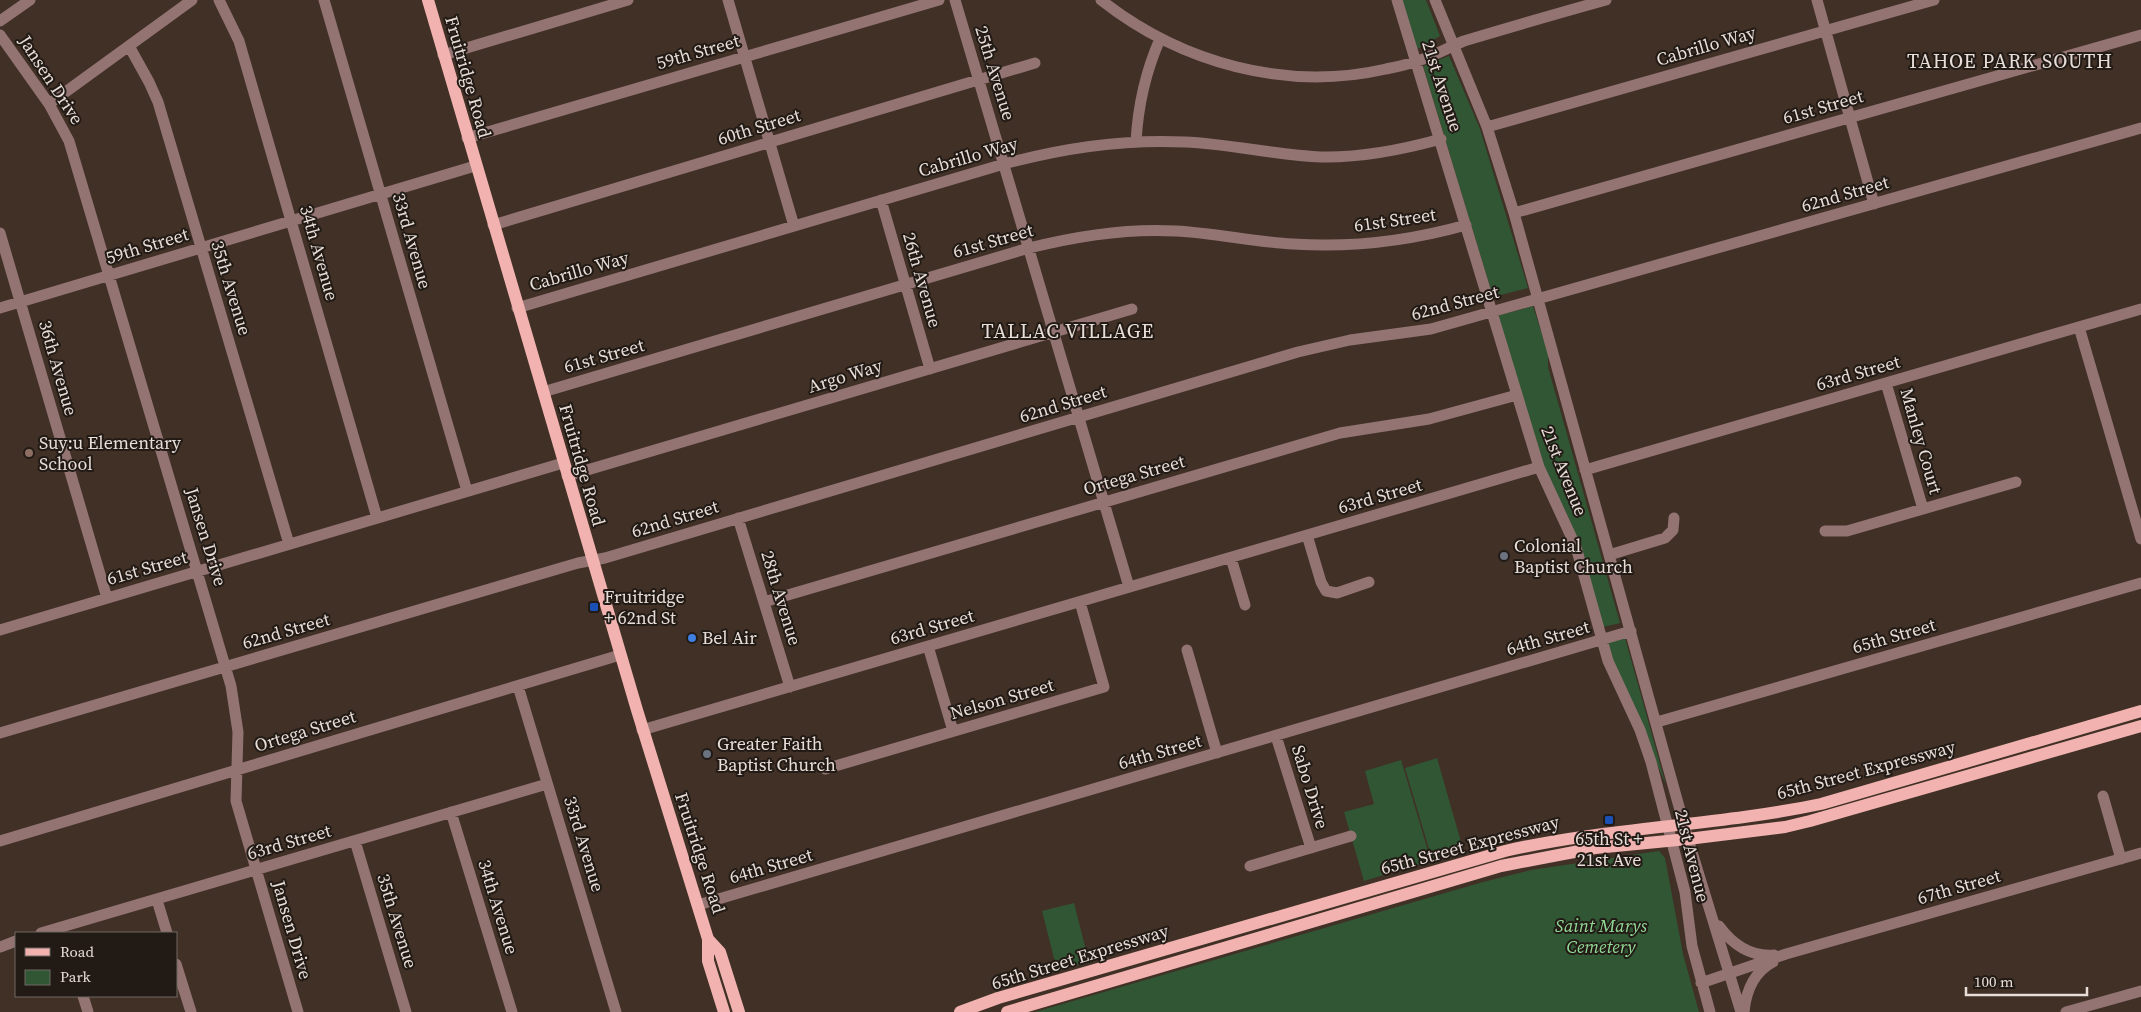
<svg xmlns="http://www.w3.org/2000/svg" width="2141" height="1012" font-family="'Source Serif 4',serif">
	<rect width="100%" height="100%" fill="#403026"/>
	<path fill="#315634" d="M 1401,0 L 1426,0 L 1440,36 L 1416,50 Z
		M 1449,56 L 1480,129 L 1528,288 L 1493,297 L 1423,66 Z
		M 1533,306 L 1548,353 L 1548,367 L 1620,623 L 1603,627 L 1580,546 L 1566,512 L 1543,467 L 1496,316 Z
		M 1625,638 L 1666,785 L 1620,679 L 1607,643 Z
		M 1437,758 L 1463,849 L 1432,859 L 1405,768 Z
		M 1401,760 L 1431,861 L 1364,881 L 1344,812 L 1374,804 L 1365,771 Z
		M 1659,851 L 1665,858 L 1683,954 L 1699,1012 L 1035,1012 L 1483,882 L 1531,870 Z
		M 1074,903 L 1089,962 L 1057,970 L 1042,911 Z"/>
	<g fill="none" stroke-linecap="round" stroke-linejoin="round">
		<path stroke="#937472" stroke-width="11" d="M 219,0 L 239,41 L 377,518
			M 324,0 L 467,491
			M 728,0 L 794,226
			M 955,0 L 1129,587
			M 1101,0 C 1181,63 1286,92 1386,69 C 1402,66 1418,62 1433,55 C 1444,51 1453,45 1464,41 C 1511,27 1559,13 1606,0
			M 1397,0 L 1539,467 L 1576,547 L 1608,661 L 1640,730 L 1651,762 L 1685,892 L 1692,946 L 1710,1012
			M 1435,0 L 1487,127 L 1514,213 L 1688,839 L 1741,1012
			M 1817,0 L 1874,204
			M 0,21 L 30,0
			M 0,35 L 49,104 L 69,141 L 231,686 L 238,732 L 236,801 L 298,1012
			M 129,46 L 149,82 L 158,102 L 289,544
			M 443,55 L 628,0
			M 49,104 L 192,0
			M 1487,127 L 1934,0
			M 467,138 L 939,0
			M 1136,142 C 1138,105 1145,73 1160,39
			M 881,200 L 930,369
			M 1514,213 L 2141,35
			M 493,225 L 1035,63
			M 0,233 L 107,598
			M 0,308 L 475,166
			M 517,308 L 1004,164 C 1063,148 1124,139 1185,142 C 1231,144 1275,155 1321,157 C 1362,158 1401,150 1441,139
			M 2079,327 L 2141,539
			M 1886,383 L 1923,509
			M 543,392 L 1029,248 C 1077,236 1126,228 1176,231 C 1215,233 1254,242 1293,244 C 1352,248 1409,241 1466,225
			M 1585,470 L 2141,309
			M 567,476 L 1132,309
			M 738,518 L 790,687
			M 1825,531 L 1847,531 L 2016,482
			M 1307,535 L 1321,582 L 1326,591 L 1337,593 L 1369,582
			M 1609,555 L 1665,538 L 1673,530 L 1674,518
			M 1231,558 L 1245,605
			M 764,602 L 1340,433 L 1429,419 L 1517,395
			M 0,630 L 563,463
			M 928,646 L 953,731
			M 1187,650 L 1217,753
			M 518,686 L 616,1012
			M 1657,722 L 2141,583
			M 642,730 L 1539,467
			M 0,733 L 578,563 L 605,558 L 1298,352 L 1350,340 L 1431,329 L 2141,128
			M 1276,736 L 1311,848
			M 825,769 L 1104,687 L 1080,602
			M 2103,796 L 2121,859
			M 451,812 L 512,1012
			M 0,841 L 620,655
			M 355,841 L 406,1012
			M 1250,866 L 1351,836
			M 157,900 L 167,933
			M 698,905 L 1631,631
			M 1719,926 C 1733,945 1750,957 1774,955
			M 41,933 L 547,784
			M 0,947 L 16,941
			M 176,964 L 191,1012
			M 1701,983 L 1786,954 L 2141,853
			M 83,996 L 88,1012
			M 1744,1012 C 1746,991 1754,972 1773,962
			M 2066,1012 L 2141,991"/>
		<path stroke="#f1b2b0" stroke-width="12" d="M 428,0 L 637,710 L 708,939 L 708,961 L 724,1012
			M 708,939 L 720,952 L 739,1012
			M 960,1012 L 998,998 L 1505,851 C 1609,827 1716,826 1821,804 L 2141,711
			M 1007,1012 L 1501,866 L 1595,848 L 1688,839 L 1785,827 L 1810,821 L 2141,726"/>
	</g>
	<circle fill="#8d6e63" stroke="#211a15" stroke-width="2" cx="29" cy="453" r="5"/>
	<g fill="#6b7280" stroke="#211a15" stroke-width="2">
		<circle cx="1504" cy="556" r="5"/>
		<circle cx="707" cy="754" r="5"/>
	</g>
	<g fill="#1a4fb4" stroke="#211a15" stroke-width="2">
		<rect x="589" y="602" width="10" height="10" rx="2.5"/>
		<rect x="1604" y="815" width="10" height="10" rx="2.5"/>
	</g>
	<circle fill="#3f7fe0" stroke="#211a15" stroke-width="2" cx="692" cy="638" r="5"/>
	<g text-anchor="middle" stroke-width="4" stroke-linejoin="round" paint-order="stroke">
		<g font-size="18" fill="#e8ddd7" stroke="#211a15">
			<text transform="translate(1706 46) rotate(-16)" y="6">Cabrillo Way</text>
			<text transform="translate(698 52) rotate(-16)" y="6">59th Street</text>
			<text transform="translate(995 73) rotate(73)" y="6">25th Avenue</text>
			<text transform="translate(468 77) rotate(74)" y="6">Fruitridge Road</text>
			<text transform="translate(51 80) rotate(57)" y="6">Jansen Drive</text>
			<text transform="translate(1442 86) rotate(72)" y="6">21st Avenue</text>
			<text transform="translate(1823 107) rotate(-16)" y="6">61st Street</text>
			<text transform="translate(759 127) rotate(-17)" y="6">60th Street</text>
			<text transform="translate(968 157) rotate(-16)" y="6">Cabrillo Way</text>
			<text transform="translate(1845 194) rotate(-16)" y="6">62nd Street</text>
			<text transform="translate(1395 220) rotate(-8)" y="6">61st Street</text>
			<text transform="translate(412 241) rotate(74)" y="6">33rd Avenue</text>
			<text transform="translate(993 241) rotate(-16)" y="6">61st Street</text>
			<text transform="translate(147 246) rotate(-17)" y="6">59th Street</text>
			<text transform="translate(319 253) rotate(74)" y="6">34th Avenue</text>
			<text transform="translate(579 271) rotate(-16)" y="6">Cabrillo Way</text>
			<text transform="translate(922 280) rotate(74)" y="6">26th Avenue</text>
			<text transform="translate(231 288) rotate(73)" y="6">35th Avenue</text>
			<text transform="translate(1455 303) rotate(-15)" y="6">62nd Street</text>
			<text transform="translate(604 356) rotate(-16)" y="6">61st Street</text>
			<text transform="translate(58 368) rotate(74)" y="6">36th Avenue</text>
			<text transform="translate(1858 373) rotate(-16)" y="6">63rd Street</text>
			<text transform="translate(845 376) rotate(-17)" y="6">Argo Way</text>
			<text transform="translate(1063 404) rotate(-17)" y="6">62nd Street</text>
			<text transform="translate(1921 441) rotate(74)" y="6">Manley Court</text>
			<text transform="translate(582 465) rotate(74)" y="6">Fruitridge Road</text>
			<text transform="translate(1564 471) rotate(68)" y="6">21st Avenue</text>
			<text transform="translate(1134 475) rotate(-16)" y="6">Ortega Street</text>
			<text transform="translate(1380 496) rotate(-16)" y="6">63rd Street</text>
			<text transform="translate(675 519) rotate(-17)" y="6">62nd Street</text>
			<text transform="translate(206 537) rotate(73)" y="6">Jansen Drive</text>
			<text transform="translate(147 568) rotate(-16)" y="6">61st Street</text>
			<text transform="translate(781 598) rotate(73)" y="6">28th Avenue</text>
			<text transform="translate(932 627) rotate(-16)" y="6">63rd Street</text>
			<text transform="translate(286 631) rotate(-16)" y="6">62nd Street</text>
			<text transform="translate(1894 636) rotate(-16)" y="6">65th Street</text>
			<text transform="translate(1548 638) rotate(-16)" y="6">64th Street</text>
			<text transform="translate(1002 699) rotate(-16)" y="6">Nelson Street</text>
			<text transform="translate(305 731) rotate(-17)" y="6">Ortega Street</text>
			<text transform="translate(1160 752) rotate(-16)" y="6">64th Street</text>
			<text transform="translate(1866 770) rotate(-15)" y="6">65th Street Expressway</text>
			<text transform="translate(1310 787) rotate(73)" y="6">Sabo Drive</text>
			<text transform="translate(289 842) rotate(-16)" y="6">63rd Street</text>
			<text transform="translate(584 844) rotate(73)" y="6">33rd Avenue</text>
			<text transform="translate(1470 845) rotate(-15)" y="6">65th Street Expressway</text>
			<text transform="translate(700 853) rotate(72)" y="6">Fruitridge Road</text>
			<text transform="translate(1692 856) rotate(76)" y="6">21st Avenue</text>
			<text transform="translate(771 866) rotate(-16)" y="6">64th Street</text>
			<text transform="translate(1959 887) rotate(-16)" y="6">67th Street</text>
			<text transform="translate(498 907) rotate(73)" y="6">34th Avenue</text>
			<text transform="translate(397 921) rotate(73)" y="6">35th Avenue</text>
			<text transform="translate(292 930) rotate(74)" y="6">Jansen Drive</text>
			<text transform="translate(1080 957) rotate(-17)" y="6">65th Street Expressway</text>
		</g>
		<g font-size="18" fill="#e8ddd7" stroke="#211a15" text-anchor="start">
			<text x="39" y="449">Suy:u Elementary<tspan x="39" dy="21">School</tspan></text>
			<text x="1514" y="552">Colonial<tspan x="1514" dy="21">Baptist Church</tspan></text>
			<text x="604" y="603">Fruitridge<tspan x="604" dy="21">+ 62nd St</tspan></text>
			<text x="702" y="644">Bel Air</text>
			<text x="717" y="750">Greater Faith<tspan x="717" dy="21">Baptist Church</tspan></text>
			<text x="1609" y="845" text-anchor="middle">65th St +<tspan x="1609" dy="21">21st Ave</tspan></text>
		</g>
		<g font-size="18" font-style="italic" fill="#92d996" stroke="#211a15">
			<text x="1601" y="932">Saint Marys<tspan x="1601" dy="21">Cemetery</tspan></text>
		</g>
		<g font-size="20" letter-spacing="1" fill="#e8ddd7" stroke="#211a15">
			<text x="2010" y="68">TAHOE PARK SOUTH</text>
			<text x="1068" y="338">TALLAC VILLAGE</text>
		</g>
	</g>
	<rect x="15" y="932" width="162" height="65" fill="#211a15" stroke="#716863"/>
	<rect x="25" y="948" width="25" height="8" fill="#f1b2b0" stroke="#716863"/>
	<text x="60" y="957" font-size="15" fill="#e8ddd7">Road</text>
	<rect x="25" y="970" width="25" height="15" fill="#315634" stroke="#716863"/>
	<text x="60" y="982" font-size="15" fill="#e8ddd7">Park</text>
	<path d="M1966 987v8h121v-8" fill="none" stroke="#e8ddd7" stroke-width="2.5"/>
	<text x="1974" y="987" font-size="15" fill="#e8ddd7" stroke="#211a15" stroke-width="4" paint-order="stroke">100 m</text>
</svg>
